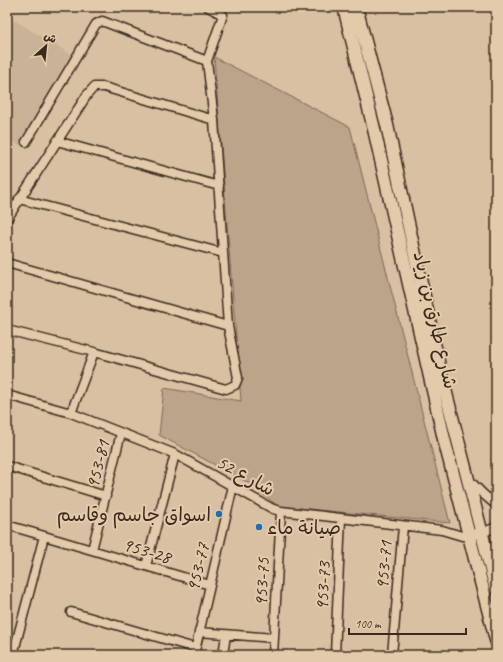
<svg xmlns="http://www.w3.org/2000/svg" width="503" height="662" font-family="Caveat,'Playpen Sans Arabic',sans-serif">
	<rect width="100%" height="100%" fill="#d9c0a3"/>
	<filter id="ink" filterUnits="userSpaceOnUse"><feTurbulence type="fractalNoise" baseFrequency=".025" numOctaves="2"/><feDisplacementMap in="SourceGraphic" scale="8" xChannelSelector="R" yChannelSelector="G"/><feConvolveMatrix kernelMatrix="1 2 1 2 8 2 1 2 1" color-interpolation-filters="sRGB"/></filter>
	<g filter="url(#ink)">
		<path fill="#cab296" d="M 14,20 L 74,56 L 20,146 L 7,138 L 7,31 Z"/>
		<path fill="#bca48a" stroke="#7c6754" d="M 214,57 L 350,127 L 450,523 L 278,506 L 247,482 L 159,435 L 164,388 L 241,401 Z"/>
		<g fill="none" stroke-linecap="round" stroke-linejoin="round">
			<g stroke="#3b2a1e" stroke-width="11">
				<path id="minor" d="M 57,141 L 219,186
					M 26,142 L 96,24 L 102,21 L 207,61
					M 19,199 L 223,253
					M 7,219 L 87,95 L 94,87 L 104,87 L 214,120
					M 7,263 L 228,326
					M 7,330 L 94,352 L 226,389 L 235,385 L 238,378 L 228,326 L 214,120 L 207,61 L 223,15 L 208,7
					M 7,395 L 71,413 L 175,454 L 273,509 L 281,511 L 442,530 L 462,536 L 482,533 L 496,527
					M 71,413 L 94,352
					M 7,466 L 106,496
					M 469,480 L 483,494 L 496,505
					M 7,525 L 210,585
					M 92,550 L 121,433
					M 146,566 L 175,454
					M 71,612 L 195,648
					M 199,632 L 274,638
					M 13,655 L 44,536
					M 194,655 L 233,486
					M 223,655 L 226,635
					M 273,655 L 281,511
					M 335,655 L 341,518
					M 392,655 L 403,526"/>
			</g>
			<g stroke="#3b2a1e" stroke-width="15">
				<path id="primary" d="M 344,7 L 374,129 L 444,439 L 496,640
					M 356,7 L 387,125 L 439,366 L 496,589"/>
			</g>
			<use href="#minor" stroke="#e3caab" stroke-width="8"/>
			<use href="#primary" stroke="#e3caab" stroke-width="12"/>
		</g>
	</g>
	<g fill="#1f6fb2" stroke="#e3caab" stroke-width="1.5">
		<circle cx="219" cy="514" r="4"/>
		<circle cx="259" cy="527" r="4"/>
	</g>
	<g text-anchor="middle" stroke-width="4" stroke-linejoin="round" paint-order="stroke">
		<g font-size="19" fill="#3b2a1e" stroke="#e3caab">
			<text transform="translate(436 320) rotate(77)" y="7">شارع طارق بن زياد</text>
			<text transform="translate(97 464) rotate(-76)" y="7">953-81</text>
			<text transform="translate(246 475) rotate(29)" y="7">شارع 52</text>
			<text transform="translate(147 550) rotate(17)" y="7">953-28</text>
			<text transform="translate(383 565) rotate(-85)" y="7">953-71</text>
			<text transform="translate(197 567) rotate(-77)" y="7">953-77</text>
			<text transform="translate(261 582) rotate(-87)" y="7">953-75</text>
			<text transform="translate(322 586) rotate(-87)" y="7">953-73</text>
		</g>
		<g font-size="19" fill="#3b2a1e" stroke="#e3caab" text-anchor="end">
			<text x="211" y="521">اسواق جاسم وقاسم</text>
			<text x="267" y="534" text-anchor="start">صيانة ماء</text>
		</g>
	</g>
	<rect width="503" height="662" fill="none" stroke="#e3caab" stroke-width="24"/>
	<rect x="12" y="12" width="479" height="638" fill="none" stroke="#3b2a1e" stroke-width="1.5" filter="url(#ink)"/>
	<g transform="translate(46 46) rotate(27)" stroke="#e3caab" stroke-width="3" paint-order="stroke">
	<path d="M0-3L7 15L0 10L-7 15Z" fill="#3b2a1e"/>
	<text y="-6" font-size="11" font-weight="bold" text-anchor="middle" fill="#3b2a1e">ش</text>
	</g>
	<path d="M349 628v6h117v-6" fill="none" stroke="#3b2a1e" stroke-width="2"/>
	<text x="355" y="628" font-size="12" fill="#3b2a1e" stroke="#e3caab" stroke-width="3" paint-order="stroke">100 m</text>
</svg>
